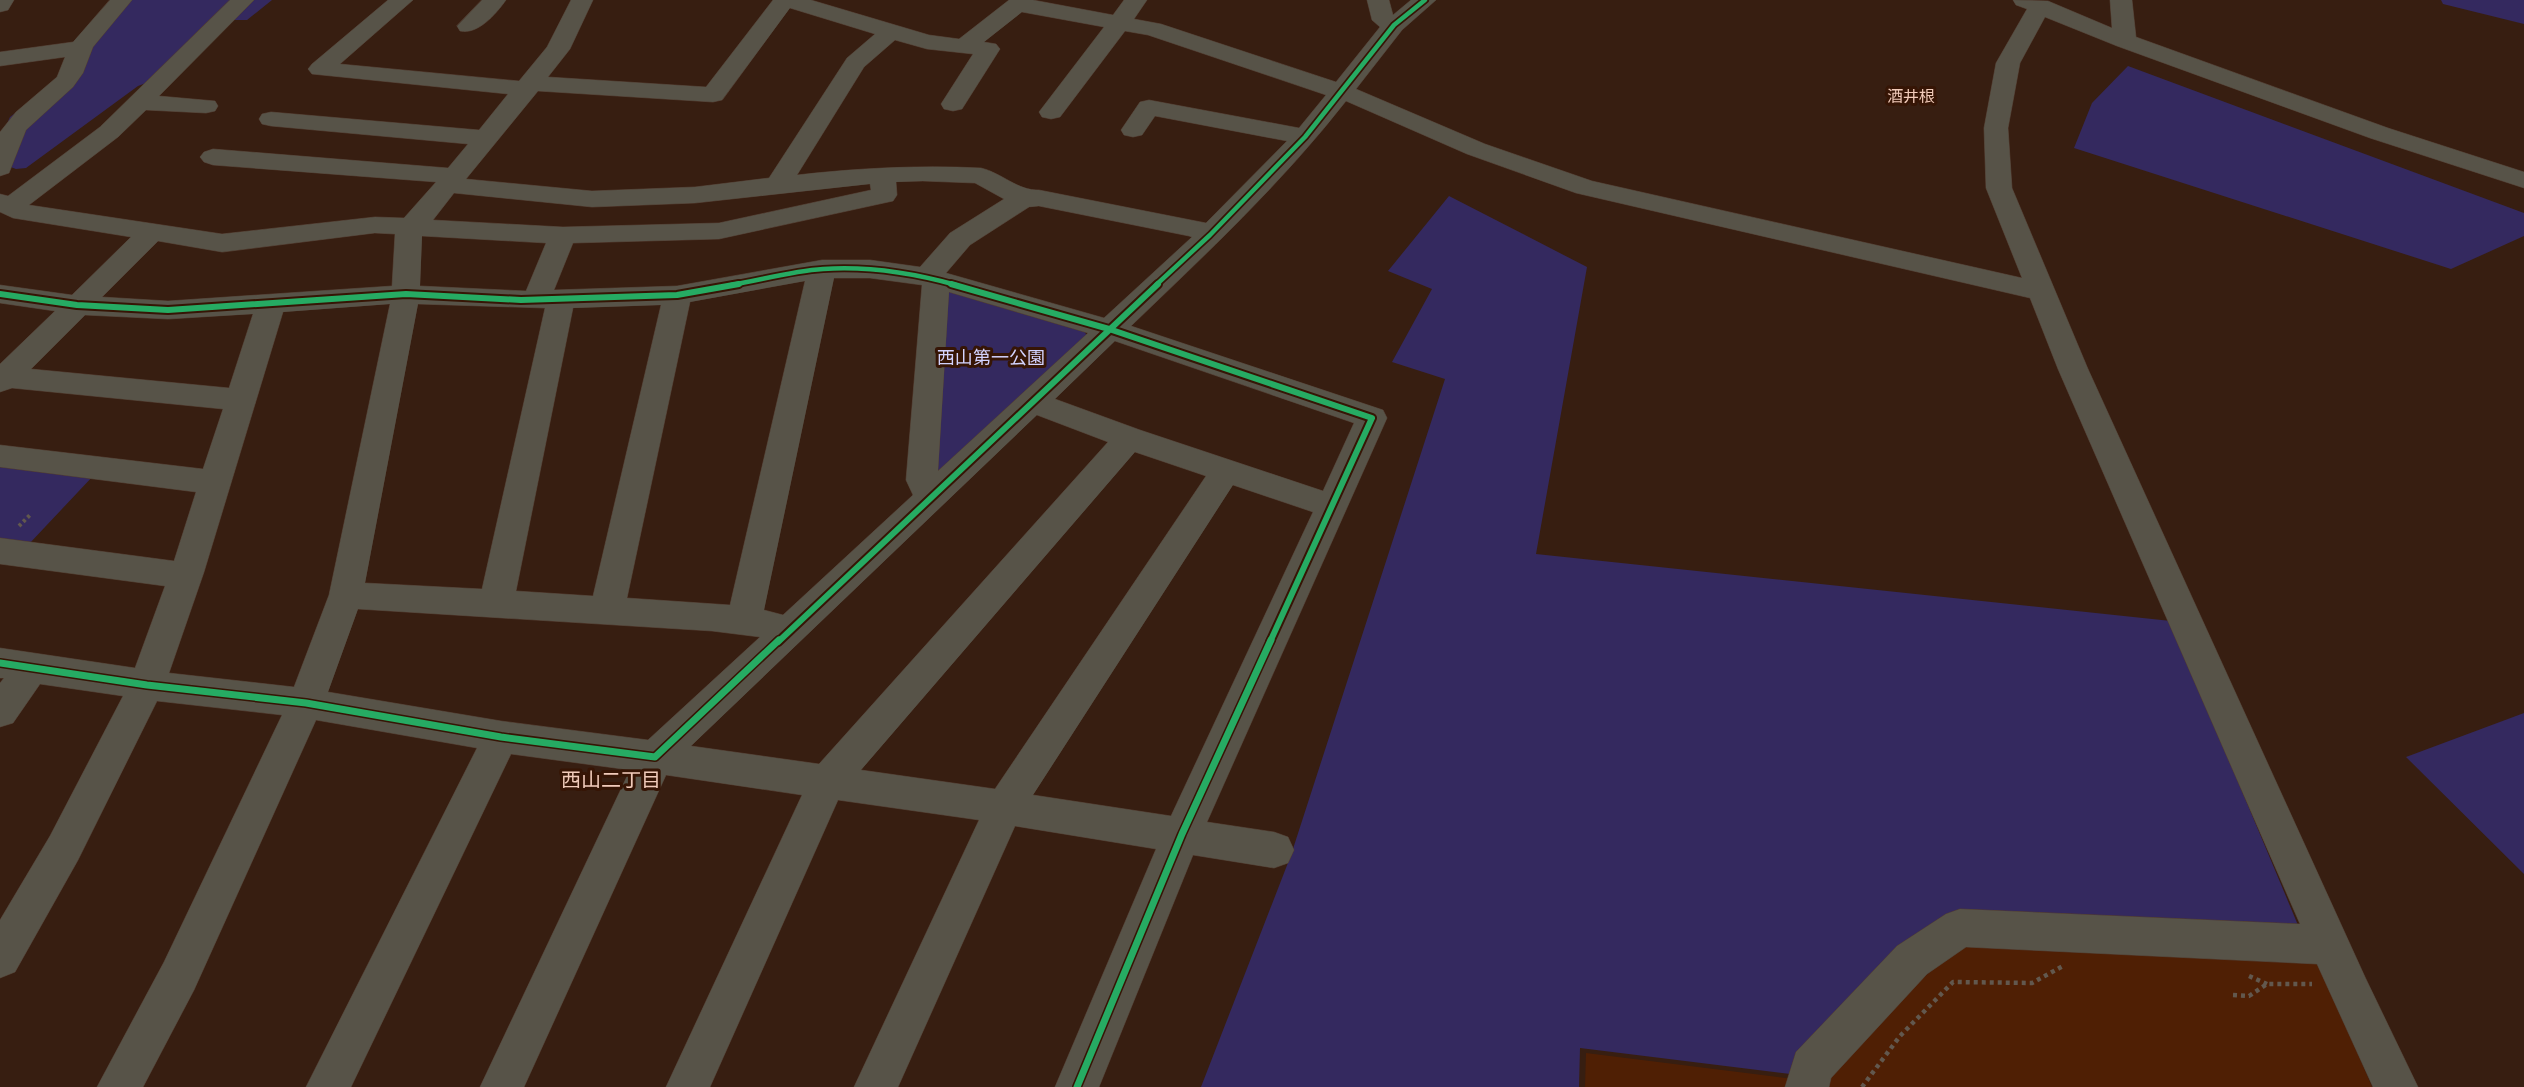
<svg xmlns="http://www.w3.org/2000/svg" width="2524" height="1087" font-family="Helvetica,'Noto Sans JP',sans-serif">
	<rect width="100%" height="100%" fill="#371e11"/>
	<path fill="#4f1f04" d="M 1965,943 L 2300,954 L 2321,967 L 2372,1087 L 1585,1087 L 1586,1053 L 1801,1080 Z"/>
	<path fill="#34295f" d="M 126,0 L 272,0 L 247,20 L 217,20 L 154,80 L 138,86 L 26,168 L 16,169 L 0,163 L 0,139 L 10,117 L 55,83 Z
		M 2441,0 L 2524,0 L 2524,24 L 2443,4 Z
		M 2128,66 L 2524,213 L 2524,236 L 2451,269 L 2074,148 L 2092,103 Z
		M 1449,196 L 1587,267 L 1536,554 L 2171,621 L 2305,942 L 1960,939 L 1815,1077 L 1580,1048 L 1579,1087 L 1201,1087 L 1291,855 L 1445,379 L 1392,362 L 1432,289 L 1388,271 Z
		M 949,291 L 1085,332 L 1087,337 L 937,478 L 945,293 Z
		M 0,465 L 94,475 L 29,544 L 0,540 Z
		M 2524,713 L 2524,874 L 2406,757 Z"/>
	<g fill="none" stroke-linecap="round" stroke-linejoin="round">
		<g stroke="#513b2f" stroke-width="1">
			<path id="minor" d="M 0,0 L 14,0 L 8,10 L 0,12 Z
				M 110,0 L 132,0 L 93,47 L 83,73 L 73,87 L 26,130 L 9,173 L 0,176 L 0,132 L 16,112 L 57,77 L 65,57 L 0,66 L 0,52 L 73,42 Z
				M 230,0 L 254,0 L 159,96 L 215,101 L 218,106 L 215,111 L 206,113 L 146,110 L 118,137 L 29,205 L 222,234 L 375,217 L 404,218 L 436,182 L 213,165 L 204,162 L 200,157 L 204,152 L 213,149 L 448,168 L 468,144 L 271,126 L 262,124 L 259,119 L 262,114 L 271,112 L 479,130 L 508,94 L 312,74 L 308,69 L 312,64 L 388,0 L 413,0 L 340,64 L 519,81 L 547,47 L 571,0 L 593,0 L 570,49 L 548,77 L 706,87 L 773,0 L 811,0 L 929,35 L 959,39 L 1009,0 L 1033,0 L 1113,15 L 1124,0 L 1147,0 L 1134,19 L 1161,24 L 1336,82 L 1380,27 L 1372,20 L 1367,0 L 1389,0 L 1393,15 L 1411,0 L 1436,0 L 1402,30 L 1356,89 L 1485,144 L 1592,181 L 2022,278 L 1986,188 L 1984,128 L 1996,63 L 2027,9 L 2016,5 L 2013,0 L 2048,1 L 2112,28 L 2110,0 L 2132,0 L 2136,37 L 2388,128 L 2524,172 L 2524,188 L 2370,138 L 2117,46 L 2045,17 L 2020,63 L 2008,128 L 2012,188 L 2088,369 L 2365,977 L 2418,1087 L 2373,1087 L 2317,964 L 1966,947 L 1927,974 L 1831,1078 L 1829,1087 L 1785,1087 L 1796,1052 L 1897,946 L 1946,914 L 1960,909 L 2300,924 L 2058,369 L 2030,298 L 1576,193 L 1467,154 L 1346,101 C 1282,183 1206,254 1131,326 L 1383,410 L 1387,418 L 1207,822 L 1274,832 L 1288,837 L 1294,850 L 1288,863 L 1274,868 L 1193,855 L 1099,1087 L 1055,1087 L 1156,849 L 1015,826 L 898,1087 L 854,1087 L 979,820 L 838,800 L 710,1087 L 666,1087 L 802,795 L 666,775 L 524,1087 L 480,1087 L 630,770 L 511,754 L 351,1087 L 306,1087 L 477,748 L 316,720 L 194,990 L 143,1087 L 97,1087 L 164,962 L 282,715 L 157,701 L 78,860 L 15,972 L 0,978 L 0,920 L 50,836 L 123,696 L 40,684 L 13,723 L 0,727 L 0,683 L 4,678 L 0,678 L 0,648 L 135,668 L 165,586 L 0,564 L 0,538 L 174,561 L 196,492 L 0,467 L 0,445 L 203,469 L 223,409 L 12,388 L 0,392 L 0,364 L 55,311 L 0,303 L 0,285 L 72,295 L 131,237 L 13,218 L 0,212 L 0,194 L 8,196 L 100,127 ZM 790,8 L 875,34 L 847,58 L 769,178 L 695,187 L 592,191 L 466,179 L 538,91 L 713,102 L 722,100 ZM 1022,12 L 1104,27 L 1039,112 L 1042,117 L 1051,119 L 1060,117 L 1125,31 L 1148,35 L 1326,95 L 1299,128 L 1149,100 L 1140,102 L 1121,130 L 1124,135 L 1133,137 L 1142,135 L 1155,116 L 1287,141 L 1206,223 L 1039,190 C 1018,191 1002,173 981,168 C 919,165 859,168 797,175 L 864,67 L 895,40 L 927,49 L 973,54 L 941,104 L 944,109 L 953,111 L 962,109 L 1000,49 L 996,44 L 984,42 ZM 923,181 L 975,183 L 1004,199 L 950,233 L 920,267 L 870,260 L 822,260 L 677,286 L 554,290 L 573,243 L 719,239 L 893,201 L 897,195 L 896,182 ZM 870,184 L 871,190 L 719,223 L 563,227 L 433,220 L 454,193 L 592,207 L 695,203 ZM 1039,206 L 1189,236 L 1192,237 L 1104,318 L 946,273 L 970,245 L 1029,207 ZM 375,233 L 395,234 L 392,286 L 168,301 L 102,297 L 158,241 L 222,252 ZM 422,236 L 546,243 L 526,291 L 420,286 ZM 834,278 L 870,278 L 922,285 L 906,480 L 913,495 L 783,615 L 764,610 ZM 805,281 L 730,605 L 627,598 L 690,302 ZM 949,292 L 1088,333 L 938,471 ZM 390,304 L 329,595 L 294,687 L 169,673 L 204,572 L 283,312 ZM 418,304 L 545,308 L 482,589 L 365,583 ZM 661,305 L 593,596 L 516,591 L 573,308 ZM 253,314 L 229,388 L 31,369 L 85,315 L 168,319 ZM 1115,341 L 1354,423 L 1323,491 L 1140,430 L 1055,399 ZM 1037,415 L 1108,442 L 819,764 L 691,746 ZM 1135,452 L 1206,476 L 995,789 L 861,770 ZM 1233,485 L 1313,512 L 1171,816 L 1033,795 ZM 358,609 L 712,631 L 760,637 L 648,740 L 501,721 L 328,692 Z
				M 482,0 L 506,0 C 496,14 478,35 460,31 L 457,26 Z"/>
		</g>
		<path stroke="#62584e" stroke-width="4" stroke-dasharray="3 3" stroke-linecap="butt" d="M 19,526 L 30,515"/>
		<path stroke="#62584e" stroke-width="4.5" stroke-dasharray="4 4" stroke-linecap="butt" d="M 2249,976 L 2267,984
			M 2233,995 L 2249,996 L 2267,984 L 2312,984
			M 1862,1087 L 1900,1036 L 1953,982 L 2032,983 L 2063,966"/>
		<use href="#minor" fill="#575348" fill-rule="evenodd"/>
		<g stroke="#361505" stroke-width="8">
			<path id="cycleway-far2" d="M 731,285 C 761,280 792,271 823,269 C 867,266 913,273 956,285
				M 1156,285 L 1210,235 L 1305,137 L 1394,25 L 1425,0"/>
		</g>
		<g stroke="#361505" stroke-width="10">
			<path id="cycleway-far1" d="M 951,284 L 1109,329 L 1372,418 L 1270,642
				M 0,294 L 77,305 L 168,310 L 406,294 L 521,300 L 677,295 L 739,284
				M 778,642 L 1158,284"/>
		</g>
		<g stroke="#361505" stroke-width="10">
			<path id="cycleway" d="M 0,663 L 147,685 L 306,703 L 501,737 L 655,757 L 779,640
				M 1077,1087 L 1182,834 L 1271,640"/>
		</g>
		<use href="#cycleway-far2" stroke="#26ab63" stroke-width="4.5"/>
		<use href="#cycleway-far1" stroke="#26ab63" stroke-width="6"/>
		<use href="#cycleway" stroke="#26ab63" stroke-width="7"/>
	</g>
	<g text-anchor="middle" stroke-width="6" stroke-linejoin="round" paint-order="stroke">
		<g font-size="16" fill="#f1cbba" stroke="#361505">
			<text x="1911" y="102">酒井根</text>
		</g>
		<g font-size="18" fill="#d3d3fe" stroke="#361505">
			<text x="991" y="364">西山第一公園</text>
		</g>
		<g font-size="20" fill="#f1cbba" stroke="#361505">
			<text x="611" y="787">西山二丁目</text>
		</g>
	</g>
</svg>
